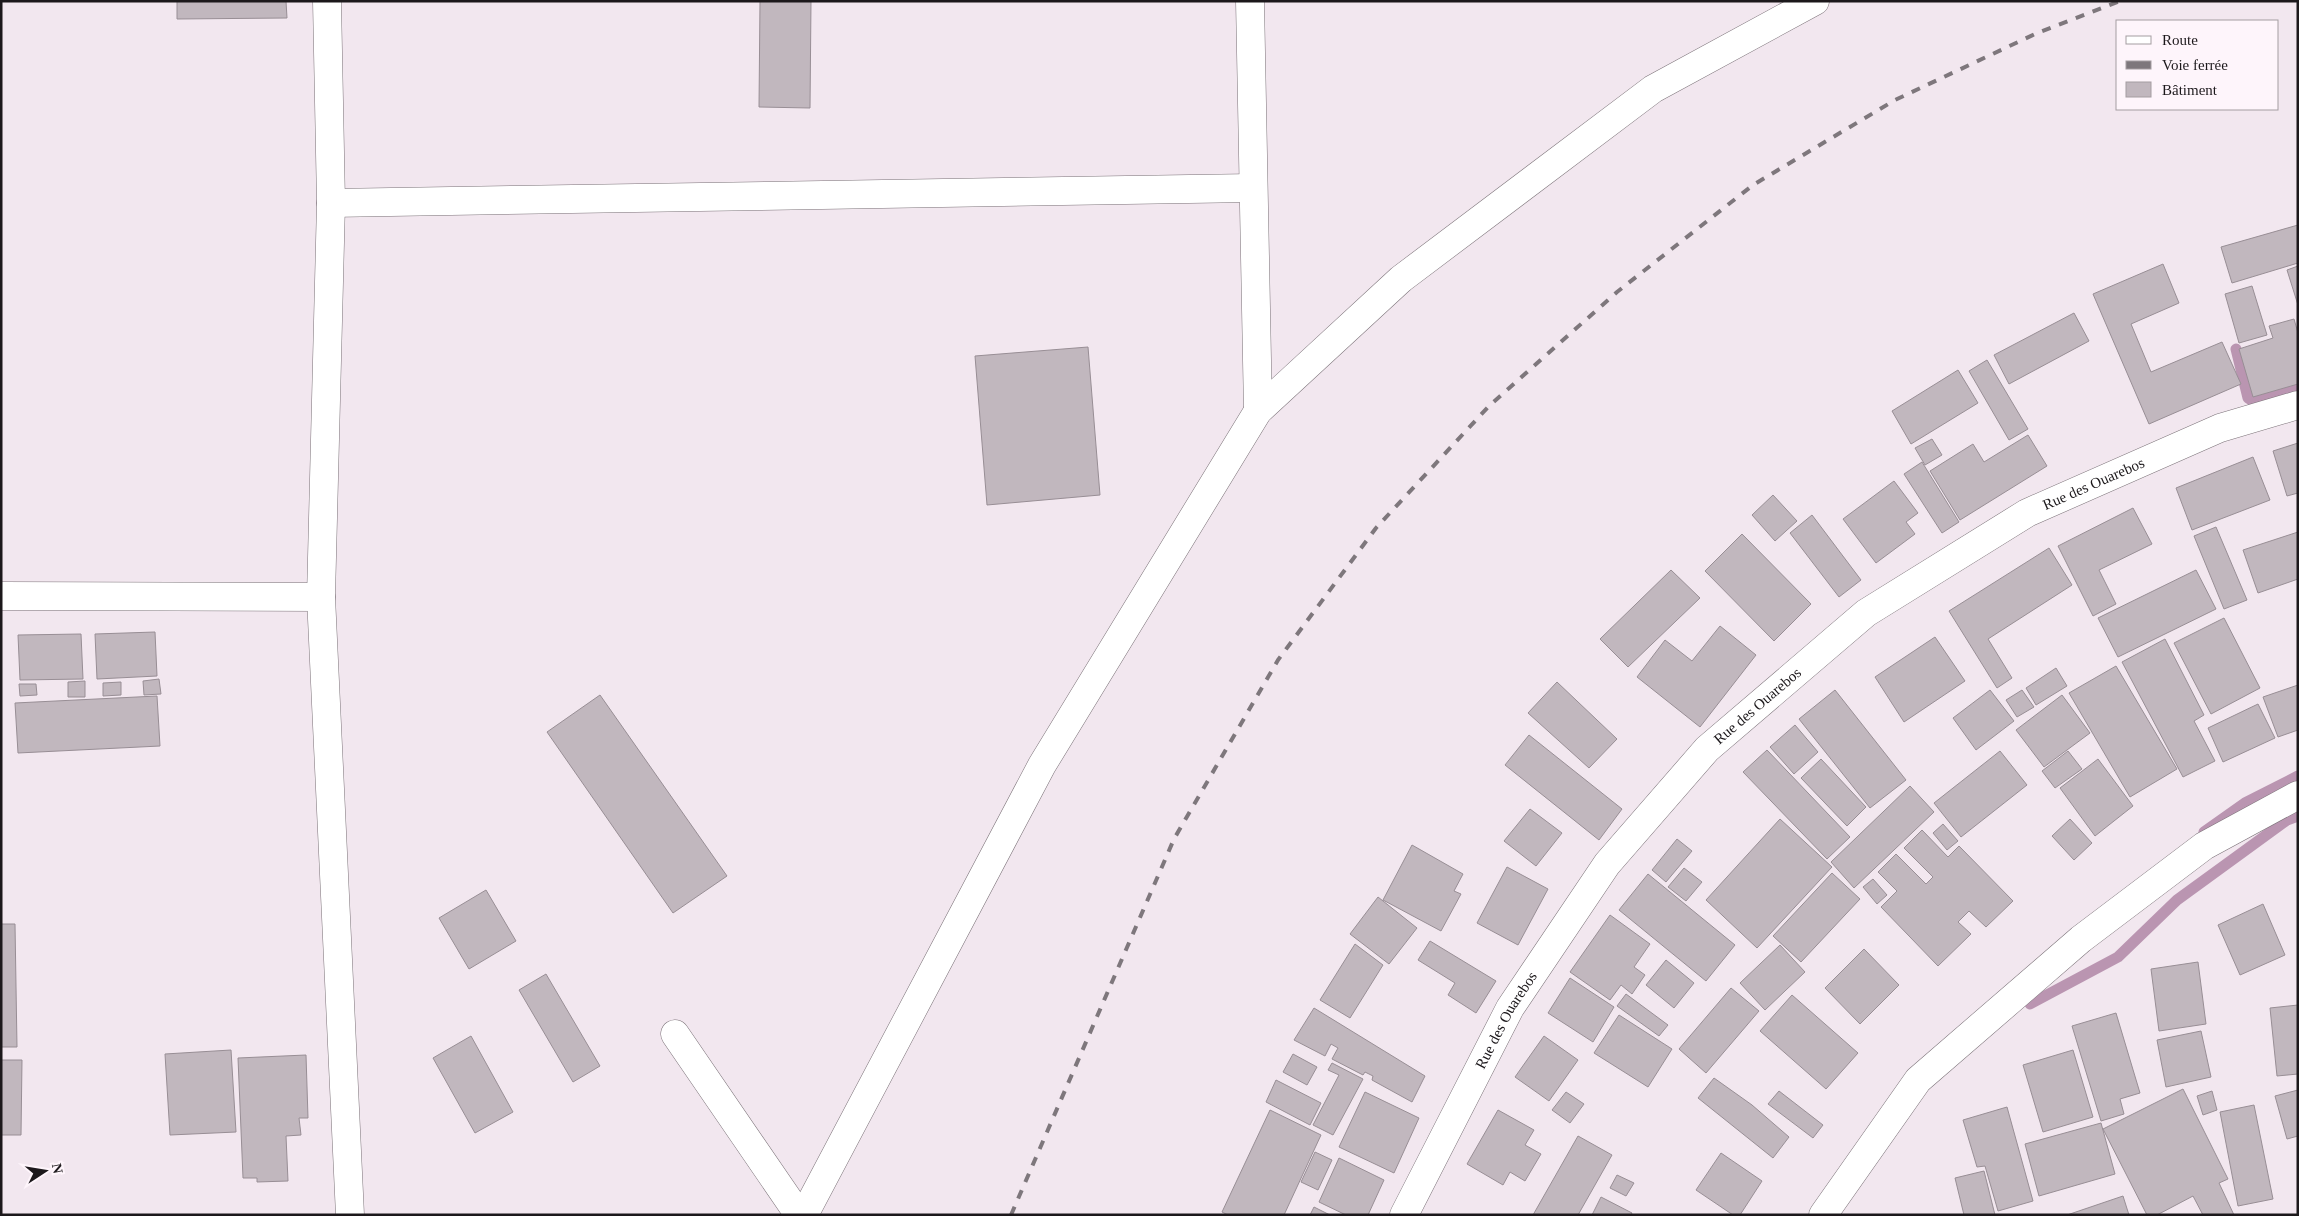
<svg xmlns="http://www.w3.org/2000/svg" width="2299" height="1216" font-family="Georgia,serif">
	<rect width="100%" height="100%" fill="#f2e7ef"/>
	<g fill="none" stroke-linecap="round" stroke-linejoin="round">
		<path stroke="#ba95b1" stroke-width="11" d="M 2236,349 L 2248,398 L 2254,402 L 2298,388
			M 2204,832 L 2245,803 L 2298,776
			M 2030,1004 L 2118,957 L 2177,900 L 2287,820 L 2298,816"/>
	</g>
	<path fill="#c1b7be" stroke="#988e95" d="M 177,1 L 286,1 L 287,18 L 177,19 Z
		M 760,1 L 811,1 L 810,108 L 759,107 Z
		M 2298,225 L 2298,263 L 2232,283 L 2221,247 Z
		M 2163,264 L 2179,303 L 2131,324 L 2151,372 L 2222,342 L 2241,384 L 2149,424 L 2093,294 Z
		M 2298,266 L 2298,305 L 2287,270 Z
		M 2252,286 L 2267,335 L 2239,343 L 2225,294 Z
		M 2074,313 L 2089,341 L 2009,384 L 1994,355 Z
		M 2294,319 L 2298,333 L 2298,384 L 2253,397 L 2239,349 L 2273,338 L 2269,326 Z
		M 1088,347 L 1100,495 L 987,505 L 975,356 Z
		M 1987,360 L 2028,429 L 2009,440 L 1969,371 Z
		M 1958,370 L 1978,403 L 1911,444 L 1892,411 Z
		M 2028,435 L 2047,466 L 1960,520 L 1930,471 L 1973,444 L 1984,462 Z
		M 1932,439 L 1942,455 L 1925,465 L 1915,448 Z
		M 2298,443 L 2298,493 L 2287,496 L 2273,451 Z
		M 2253,457 L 2270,500 L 2192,530 L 2176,488 Z
		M 1922,462 L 1959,522 L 1942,533 L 1904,474 Z
		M 1894,481 L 1918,513 L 1906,522 L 1915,534 L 1876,563 L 1843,519 Z
		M 1773,495 L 1797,521 L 1775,541 L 1752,515 Z
		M 2133,508 L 2152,544 L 2099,570 L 2116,604 L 2093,616 L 2058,546 Z
		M 1812,515 L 1861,580 L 1839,597 L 1790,533 Z
		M 2216,527 L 2247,600 L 2224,609 L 2194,536 Z
		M 2298,532 L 2298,579 L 2258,593 L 2243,550 Z
		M 1742,534 L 1811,604 L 1774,641 L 1705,571 Z
		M 2049,548 L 2072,585 L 1988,639 L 2012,678 L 1997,688 L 1949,611 Z
		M 1671,570 L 1700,598 L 1628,667 L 1600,639 Z
		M 2196,570 L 2216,609 L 2118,657 L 2098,618 Z
		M 2224,618 L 2260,688 L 2211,714 L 2174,643 Z
		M 1720,626 L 1756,655 L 1700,727 L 1637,677 L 1665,640 L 1692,661 Z
		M 155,632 L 157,676 L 97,679 L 95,634 Z
		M 81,634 L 83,679 L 20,680 L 18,635 Z
		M 1935,637 L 1965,681 L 1904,722 L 1875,677 Z
		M 2165,639 L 2204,715 L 2194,721 L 2215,761 L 2183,777 L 2122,662 Z
		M 2116,666 L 2177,769 L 2130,797 L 2069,693 Z
		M 2056,668 L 2067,686 L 2036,705 L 2026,688 Z
		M 159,679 L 161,694 L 144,695 L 143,681 Z
		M 85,681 L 85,697 L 68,697 L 68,682 Z
		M 121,682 L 121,695 L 103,696 L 103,683 Z
		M 1557,682 L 1617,739 L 1589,768 L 1528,713 Z
		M 19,684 L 36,684 L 37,695 L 20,696 Z
		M 2298,685 L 2298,730 L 2278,737 L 2263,697 Z
		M 1835,690 L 1906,780 L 1870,808 L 1799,719 Z
		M 1990,690 L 2014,721 L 1976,750 L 1953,718 Z
		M 2022,690 L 2034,707 L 2017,717 L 2006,700 Z
		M 600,695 L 727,876 L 673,913 L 547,732 Z
		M 2062,695 L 2090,733 L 2044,767 L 2016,730 Z
		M 157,696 L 160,746 L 18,753 L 15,703 Z
		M 2258,704 L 2275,738 L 2223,762 L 2208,728 Z
		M 1795,725 L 1818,752 L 1794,774 L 1770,747 Z
		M 1529,735 L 1622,809 L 1599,840 L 1505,765 Z
		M 1767,750 L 1850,837 L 1827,859 L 1743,772 Z
		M 2000,751 L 2027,785 L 1961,837 L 1934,803 Z
		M 2068,751 L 2082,769 L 2055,788 L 2042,771 Z
		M 1821,759 L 1866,807 L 1847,826 L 1801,778 Z
		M 2098,759 L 2133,806 L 2095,836 L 2060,788 Z
		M 1910,786 L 1934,812 L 1854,888 L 1831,862 Z
		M 1530,809 L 1562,833 L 1536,866 L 1504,841 Z
		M 1780,819 L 1832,867 L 1757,948 L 1706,900 Z
		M 2070,819 L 2092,843 L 2074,860 L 2052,836 Z
		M 1943,824 L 1958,841 L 1947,850 L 1933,833 Z
		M 1922,830 L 1948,857 L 1959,846 L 2013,901 L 1986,927 L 1969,911 L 1958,922 L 1971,934 L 1938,966 L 1881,907 L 1897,891 L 1878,872 L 1896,854 L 1926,884 L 1933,877 L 1904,848 Z
		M 1677,839 L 1692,851 L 1666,882 L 1652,870 Z
		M 1412,845 L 1463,874 L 1454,891 L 1461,894 L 1441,931 L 1383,900 Z
		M 1507,867 L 1548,889 L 1518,945 L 1477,923 Z
		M 1684,868 L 1702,882 L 1686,901 L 1668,887 Z
		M 1832,873 L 1860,899 L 1801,962 L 1773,936 Z
		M 1648,874 L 1735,945 L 1706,981 L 1619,910 Z
		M 1873,879 L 1887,895 L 1877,904 L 1863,887 Z
		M 486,890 L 516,941 L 469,969 L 439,918 Z
		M 1378,897 L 1417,928 L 1389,964 L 1350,934 Z
		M 2263,904 L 2285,955 L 2240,975 L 2218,925 Z
		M 1610,915 L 1650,944 L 1634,967 L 1645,975 L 1632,994 L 1621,985 L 1610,1000 L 1570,972 Z
		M 1,924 L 15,924 L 17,1047 L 1,1047 Z
		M 1430,941 L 1496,981 L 1476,1013 L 1448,995 L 1455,983 L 1418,960 Z
		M 1355,944 L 1383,965 L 1350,1018 L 1320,1000 Z
		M 1780,945 L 1805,972 L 1765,1010 L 1740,983 Z
		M 1864,949 L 1899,985 L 1860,1024 L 1825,988 Z
		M 1666,960 L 1694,983 L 1674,1008 L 1646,985 Z
		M 2198,962 L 2206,1024 L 2159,1031 L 2151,969 Z
		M 546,974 L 600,1066 L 573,1082 L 519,990 Z
		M 1570,978 L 1614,1007 L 1593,1042 L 1548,1013 Z
		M 1731,988 L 1759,1011 L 1706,1073 L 1679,1049 Z
		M 1626,994 L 1668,1025 L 1659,1036 L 1617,1006 Z
		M 1792,995 L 1858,1053 L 1826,1089 L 1760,1031 Z
		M 2298,1005 L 2298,1074 L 2277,1076 L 2270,1008 Z
		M 1314,1008 L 1425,1076 L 1412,1102 L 1372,1080 L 1373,1076 L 1365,1072 L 1363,1075 L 1332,1059 L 1338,1048 L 1331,1044 L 1325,1056 L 1294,1040 Z
		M 2116,1013 L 2140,1093 L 2120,1099 L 2124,1114 L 2101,1121 L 2072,1026 Z
		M 1619,1015 L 1672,1049 L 1648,1087 L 1594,1053 Z
		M 2201,1031 L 2211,1077 L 2166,1087 L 2157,1040 Z
		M 471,1036 L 513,1112 L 475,1133 L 433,1058 Z
		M 1544,1036 L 1578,1060 L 1549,1101 L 1515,1077 Z
		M 231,1050 L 236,1132 L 170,1135 L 165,1054 Z
		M 2073,1050 L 2093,1117 L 2043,1132 L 2023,1065 Z
		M 1293,1054 L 1317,1067 L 1307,1085 L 1283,1072 Z
		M 306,1055 L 308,1118 L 299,1118 L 301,1135 L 286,1136 L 288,1181 L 257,1182 L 257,1178 L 243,1178 L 238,1058 Z
		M 1,1060 L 22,1060 L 21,1135 L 1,1135 Z
		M 1332,1063 L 1363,1079 L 1333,1135 L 1313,1125 L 1339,1075 L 1328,1070 Z
		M 1714,1078 L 1752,1105 L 1789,1137 L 1773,1158 L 1698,1098 Z
		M 1276,1080 L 1321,1103 L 1310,1125 L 1266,1102 Z
		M 2183,1089 L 2228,1179 L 2219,1183 L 2234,1215 L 2203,1215 L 2193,1196 L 2157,1215 L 2147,1215 L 2103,1129 Z
		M 2298,1090 L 2298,1136 L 2287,1139 L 2275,1096 Z
		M 1779,1091 L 1823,1125 L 1813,1138 L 1768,1104 Z
		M 2212,1091 L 2217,1110 L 2203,1115 L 2197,1096 Z
		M 1365,1092 L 1419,1118 L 1394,1173 L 1339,1147 Z
		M 1566,1092 L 1584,1104 L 1570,1123 L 1552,1110 Z
		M 2254,1105 L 2273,1199 L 2238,1206 L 2220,1112 Z
		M 2007,1107 L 2033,1201 L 1998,1211 L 1985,1166 L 1977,1167 L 1963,1120 Z
		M 1270,1110 L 1321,1135 L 1284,1215 L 1228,1215 L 1222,1212 Z
		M 1498,1110 L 1534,1130 L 1525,1145 L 1541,1154 L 1525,1181 L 1510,1172 L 1503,1185 L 1467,1164 Z
		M 2101,1123 L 2115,1174 L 2039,1196 L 2025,1144 Z
		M 1578,1136 L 1612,1155 L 1578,1215 L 1533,1215 Z
		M 1315,1152 L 1332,1160 L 1318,1190 L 1301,1182 Z
		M 1721,1153 L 1762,1181 L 1740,1215 L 1733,1215 L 1696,1190 Z
		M 1339,1158 L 1384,1180 L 1368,1215 L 1346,1215 L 1319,1202 Z
		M 1984,1171 L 1995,1215 L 1964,1215 L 1955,1178 Z
		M 1617,1175 L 1634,1183 L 1626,1196 L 1610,1188 Z
		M 2123,1196 L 2129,1215 L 2067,1215 Z
		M 1601,1197 L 1632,1213 L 1631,1215 L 1592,1215 Z
		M 1314,1207 L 1330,1215 L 1310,1215 Z"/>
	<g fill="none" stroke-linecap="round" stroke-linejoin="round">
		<g stroke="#7b7278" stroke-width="29">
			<g id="minor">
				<path d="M 327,1 L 331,203 L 321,597 L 350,1215"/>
				<path d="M 1250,1 L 1258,411"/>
				<path d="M 331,203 L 1252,188"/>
				<path d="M 1,596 L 321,597"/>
				<path d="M 675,1034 L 799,1215"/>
				<path d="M 804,1215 L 1042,765 L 1258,411 L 1401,279 L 1653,89 L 1815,1"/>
				<path id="s1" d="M 1404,1215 L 1510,1008 L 1607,864 L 1707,749 L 1866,613 L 2027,513 L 2220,428 L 2298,405"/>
				<path d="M 1823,1215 L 1918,1080 L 2081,939 L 2204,846 L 2298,795"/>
			</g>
		</g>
		<use href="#minor" stroke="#fff" stroke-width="28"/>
		<path stroke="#7e777c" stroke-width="4" stroke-dasharray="9 9" stroke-linecap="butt" d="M 1011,1215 L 1174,839 L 1278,660 L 1376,528 L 1489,406 L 1617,292 L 1753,185 L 1895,100 L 2035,34 L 2120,1"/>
	</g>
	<g text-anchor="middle" stroke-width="5" stroke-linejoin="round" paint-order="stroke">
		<g font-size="15" fill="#1c181b" stroke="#fef5fb">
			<text dy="5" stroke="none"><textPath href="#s1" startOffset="1030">Rue des Ouarebos</textPath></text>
			<text dy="5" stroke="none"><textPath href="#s1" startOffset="625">Rue des Ouarebos</textPath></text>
			<text dy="5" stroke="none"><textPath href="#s1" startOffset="220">Rue des Ouarebos</textPath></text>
		</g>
	</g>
	<rect width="2299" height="1216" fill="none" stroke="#1c181b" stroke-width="5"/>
	<rect x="2116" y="20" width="162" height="90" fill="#fef5fb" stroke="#a49da1"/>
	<rect x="2126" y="36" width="25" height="8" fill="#ffffff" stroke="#a49da1"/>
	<text x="2162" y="45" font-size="15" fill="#1c181b">Route</text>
	<rect x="2126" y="61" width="25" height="8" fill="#7e777c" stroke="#a49da1"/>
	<text x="2162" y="70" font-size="15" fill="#1c181b">Voie ferrée</text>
	<rect x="2126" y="82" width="25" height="15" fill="#c1b7be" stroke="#a49da1"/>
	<text x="2162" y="95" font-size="15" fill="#1c181b">Bâtiment</text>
	<g transform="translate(45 1171) rotate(78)" stroke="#fef5fb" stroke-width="4" paint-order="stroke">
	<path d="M0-4L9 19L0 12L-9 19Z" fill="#1c181b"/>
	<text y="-8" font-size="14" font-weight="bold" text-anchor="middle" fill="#1c181b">N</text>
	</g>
</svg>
